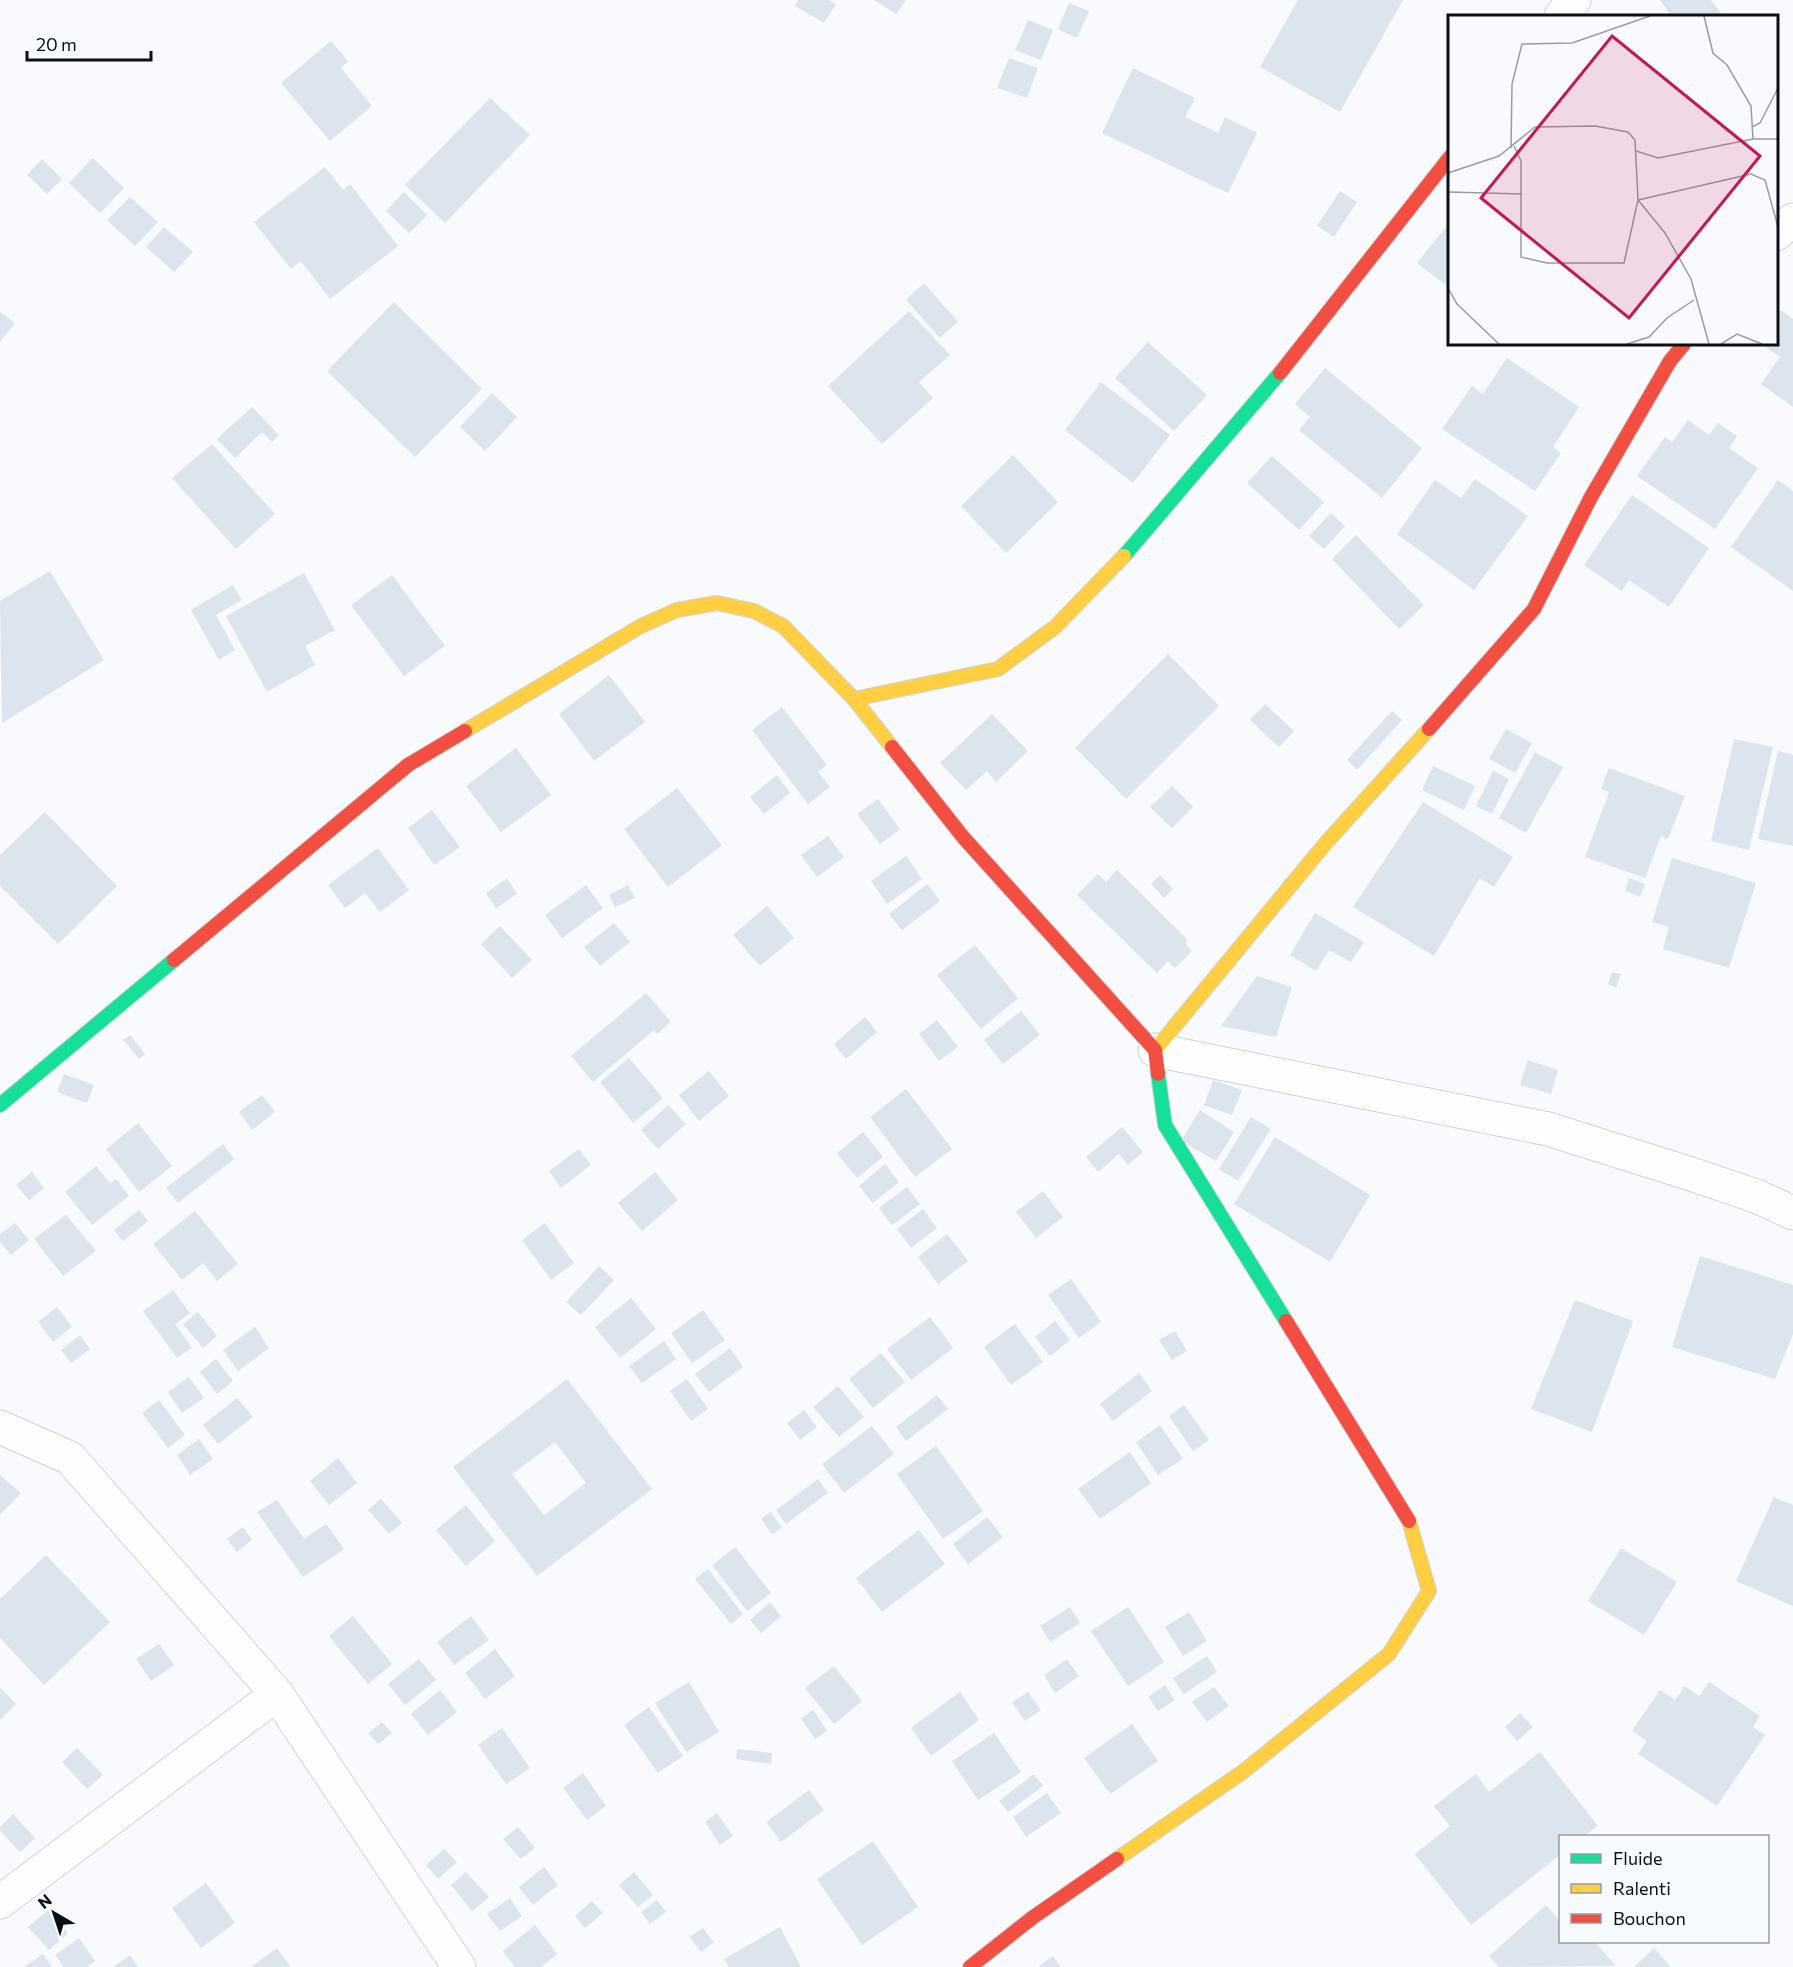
<svg xmlns="http://www.w3.org/2000/svg" width="1793" height="1967" font-family="Commissioner,sans-serif">
	<rect width="100%" height="100%" fill="#f8fafd"/>
	<path fill="#dce4ee" fill-rule="evenodd" d="M 798,0 L 829,0 L 836,4 L 824,23 L 795,6 Z
		M 874,0 L 906,0 L 896,14 Z
		M 1298,0 L 1403,0 L 1340,112 L 1260,67 Z
		M 1660,0 L 1711,0 L 1723,16 L 1671,16 Z
		M 1069,3 L 1089,11 L 1077,38 L 1058,29 Z
		M 1028,20 L 1053,30 L 1041,60 L 1015,50 Z
		M 331,41 L 348,61 L 341,68 L 372,106 L 330,141 L 281,83 Z
		M 1009,58 L 1038,68 L 1027,98 L 997,88 Z
		M 1133,68 L 1195,98 L 1185,117 L 1218,133 L 1225,117 L 1257,133 L 1228,193 L 1102,133 Z
		M 490,98 L 530,135 L 445,223 L 405,185 Z
		M 93,158 L 124,188 L 100,213 L 69,183 Z
		M 42,159 L 62,179 L 47,194 L 27,175 Z
		M 325,167 L 343,190 L 350,184 L 398,246 L 330,299 L 301,261 L 291,269 L 254,222 Z
		M 1340,191 L 1357,202 L 1334,237 L 1317,226 Z
		M 404,192 L 427,215 L 409,233 L 386,211 Z
		M 130,197 L 158,222 L 135,246 L 107,220 Z
		M 1450,222 L 1450,288 L 1417,263 Z
		M 164,227 L 193,252 L 174,272 L 146,247 Z
		M 924,283 L 958,322 L 940,338 L 906,300 Z
		M 394,302 L 482,389 L 415,457 L 327,371 Z
		M 1781,310 L 1793,319 L 1793,407 L 1761,384 L 1780,357 L 1761,344 L 1776,344 L 1776,317 Z
		M 909,311 L 950,355 L 919,382 L 933,398 L 882,444 L 828,386 Z
		M 0,312 L 15,323 L 0,342 Z
		M 1148,342 L 1207,395 L 1174,431 L 1115,378 Z
		M 1507,358 L 1579,407 L 1553,447 L 1561,453 L 1535,491 L 1442,429 L 1472,386 L 1483,394 Z
		M 1325,368 L 1422,448 L 1382,498 L 1299,430 L 1310,417 L 1295,404 Z
		M 1101,382 L 1170,435 L 1133,483 L 1065,430 Z
		M 492,393 L 517,417 L 485,451 L 460,427 Z
		M 252,407 L 279,435 L 272,442 L 262,432 L 235,458 L 217,439 Z
		M 1688,420 L 1709,435 L 1718,423 L 1737,436 L 1729,448 L 1758,468 L 1715,529 L 1637,476 L 1665,437 L 1672,442 Z
		M 212,444 L 275,514 L 236,549 L 172,478 Z
		M 1013,455 L 1058,502 L 1006,553 L 961,506 Z
		M 1272,456 L 1324,502 L 1299,530 L 1247,483 Z
		M 1475,479 L 1528,516 L 1474,590 L 1397,534 L 1435,480 L 1461,498 Z
		M 1778,480 L 1793,491 L 1793,591 L 1731,547 Z
		M 1632,495 L 1709,548 L 1669,607 L 1629,580 L 1622,591 L 1584,565 Z
		M 1331,513 L 1345,526 L 1324,549 L 1309,536 Z
		M 1356,535 L 1424,605 L 1399,629 L 1332,559 Z
		M 50,571 L 104,660 L 2,723 L 0,601 Z
		M 304,573 L 335,630 L 305,646 L 315,665 L 267,692 L 226,616 Z
		M 392,575 L 445,646 L 404,676 L 351,605 Z
		M 233,585 L 242,600 L 216,615 L 235,650 L 219,660 L 191,610 Z
		M 1168,654 L 1219,706 L 1126,799 L 1075,748 Z
		M 609,675 L 645,722 L 594,761 L 559,714 Z
		M 1265,704 L 1294,731 L 1279,747 L 1250,720 Z
		M 782,707 L 827,765 L 818,772 L 830,787 L 808,804 L 752,730 Z
		M 1392,711 L 1402,720 L 1357,770 L 1347,760 Z
		M 992,714 L 1028,751 L 996,782 L 987,771 L 966,790 L 940,763 Z
		M 1506,729 L 1532,743 L 1515,773 L 1489,759 Z
		M 1734,739 L 1773,747 L 1749,850 L 1711,841 Z
		M 516,748 L 551,795 L 501,832 L 466,786 Z
		M 1778,751 L 1793,755 L 1793,846 L 1758,839 Z
		M 1535,752 L 1563,767 L 1526,833 L 1499,818 Z
		M 1433,766 L 1475,786 L 1464,810 L 1422,790 Z
		M 1609,768 L 1685,796 L 1668,839 L 1661,836 L 1645,878 L 1585,857 L 1609,792 L 1601,789 Z
		M 1493,771 L 1509,779 L 1492,814 L 1476,806 Z
		M 777,775 L 790,793 L 764,814 L 750,797 Z
		M 1172,786 L 1193,807 L 1172,828 L 1150,807 Z
		M 677,788 L 722,845 L 668,887 L 624,829 Z
		M 878,799 L 900,829 L 880,844 L 857,814 Z
		M 1423,802 L 1513,857 L 1494,887 L 1480,878 L 1434,956 L 1353,907 Z
		M 432,810 L 460,847 L 434,865 L 408,828 Z
		M 45,812 L 117,886 L 58,944 L 0,886 L 0,855 Z
		M 828,836 L 844,857 L 817,877 L 801,855 Z
		M 378,848 L 409,890 L 380,912 L 365,893 L 345,908 L 328,885 Z
		M 906,856 L 922,879 L 887,904 L 871,881 Z
		M 1672,858 L 1756,883 L 1729,968 L 1663,949 L 1669,927 L 1652,922 Z
		M 1117,870 L 1188,940 L 1185,943 L 1192,951 L 1175,968 L 1168,961 L 1157,973 L 1077,895 L 1098,874 L 1106,882 Z
		M 1160,875 L 1173,889 L 1164,898 L 1151,884 Z
		M 507,878 L 517,894 L 496,908 L 486,893 Z
		M 1629,878 L 1645,884 L 1640,897 L 1625,891 Z
		M 927,884 L 940,901 L 902,930 L 889,914 Z
		M 586,885 L 603,908 L 562,938 L 545,915 Z
		M 628,885 L 635,898 L 615,907 L 609,895 Z
		M 767,906 L 794,938 L 760,966 L 733,935 Z
		M 1315,913 L 1364,942 L 1351,962 L 1329,950 L 1316,971 L 1290,955 Z
		M 614,923 L 630,942 L 600,966 L 584,947 Z
		M 500,926 L 532,960 L 512,978 L 481,944 Z
		M 975,945 L 1018,998 L 981,1029 L 937,975 Z
		M 1612,972 L 1621,974 L 1616,988 L 1608,984 Z
		M 1257,976 L 1292,987 L 1276,1037 L 1221,1026 Z
		M 646,993 L 671,1022 L 657,1034 L 654,1030 L 593,1082 L 571,1056 Z
		M 1021,1011 L 1040,1035 L 1003,1064 L 984,1040 Z
		M 865,1017 L 877,1032 L 846,1059 L 834,1044 Z
		M 937,1020 L 958,1047 L 939,1061 L 919,1034 Z
		M 130,1035 L 145,1054 L 139,1059 L 123,1040 Z
		M 629,1058 L 663,1098 L 633,1123 L 600,1082 Z
		M 1528,1060 L 1558,1070 L 1551,1094 L 1520,1085 Z
		M 709,1071 L 729,1096 L 699,1121 L 679,1095 Z
		M 64,1074 L 94,1085 L 87,1103 L 57,1092 Z
		M 1213,1080 L 1242,1090 L 1232,1115 L 1204,1105 Z
		M 906,1089 L 952,1149 L 915,1177 L 870,1117 Z
		M 262,1095 L 275,1112 L 252,1130 L 239,1112 Z
		M 668,1105 L 686,1124 L 658,1149 L 641,1130 Z
		M 1200,1110 L 1234,1132 L 1216,1161 L 1181,1141 Z
		M 1251,1117 L 1271,1129 L 1238,1181 L 1219,1169 Z
		M 138,1123 L 172,1166 L 139,1192 L 106,1149 Z
		M 1122,1127 L 1143,1152 L 1128,1165 L 1119,1154 L 1098,1172 L 1086,1157 Z
		M 863,1132 L 883,1157 L 857,1178 L 837,1153 Z
		M 1275,1137 L 1370,1195 L 1330,1262 L 1234,1204 Z
		M 223,1144 L 234,1159 L 178,1203 L 166,1188 Z
		M 579,1149 L 591,1165 L 561,1188 L 549,1171 Z
		M 885,1164 L 899,1182 L 873,1203 L 859,1186 Z
		M 96,1166 L 110,1183 L 116,1179 L 129,1196 L 92,1225 L 65,1192 Z
		M 32,1172 L 44,1188 L 29,1200 L 16,1185 Z
		M 655,1172 L 678,1200 L 642,1231 L 618,1203 Z
		M 907,1187 L 920,1204 L 892,1225 L 879,1208 Z
		M 1043,1191 L 1063,1217 L 1036,1238 L 1016,1212 Z
		M 923,1209 L 937,1228 L 911,1248 L 897,1229 Z
		M 139,1210 L 148,1221 L 123,1241 L 114,1230 Z
		M 195,1211 L 238,1264 L 217,1281 L 203,1263 L 182,1280 L 153,1244 Z
		M 66,1215 L 96,1251 L 63,1276 L 34,1239 Z
		M 15,1223 L 29,1240 L 11,1255 L 0,1242 L 0,1234 Z
		M 545,1223 L 574,1263 L 551,1280 L 522,1240 Z
		M 947,1234 L 968,1261 L 938,1284 L 918,1257 Z
		M 1700,1256 L 1793,1285 L 1793,1334 L 1775,1379 L 1672,1347 Z
		M 599,1266 L 614,1280 L 581,1315 L 566,1302 Z
		M 1071,1279 L 1101,1322 L 1079,1338 L 1048,1295 Z
		M 173,1290 L 190,1313 L 175,1324 L 192,1348 L 177,1358 L 143,1311 Z
		M 631,1298 L 656,1329 L 620,1358 L 595,1327 Z
		M 1575,1300 L 1633,1321 L 1592,1432 L 1531,1409 Z
		M 57,1307 L 72,1327 L 53,1342 L 38,1322 Z
		M 703,1310 L 725,1340 L 692,1363 L 671,1333 Z
		M 198,1312 L 217,1336 L 203,1348 L 183,1324 Z
		M 930,1317 L 953,1348 L 911,1380 L 887,1349 Z
		M 1055,1321 L 1070,1340 L 1050,1356 L 1035,1337 Z
		M 1015,1324 L 1043,1362 L 1011,1385 L 984,1347 Z
		M 255,1327 L 269,1348 L 238,1371 L 223,1350 Z
		M 1175,1331 L 1187,1351 L 1172,1360 L 1159,1340 Z
		M 80,1335 L 90,1349 L 71,1363 L 61,1350 Z
		M 664,1341 L 676,1359 L 642,1383 L 629,1366 Z
		M 730,1348 L 743,1367 L 709,1392 L 695,1374 Z
		M 881,1353 L 905,1382 L 873,1408 L 849,1379 Z
		M 216,1359 L 233,1381 L 217,1394 L 200,1372 Z
		M 1139,1373 L 1152,1391 L 1113,1421 L 1100,1404 Z
		M 189,1377 L 204,1398 L 182,1413 L 168,1392 Z
		M 567,1379 L 652,1489 L 537,1576 L 453,1467 ZM 555,1442 L 586,1483 L 544,1515 L 512,1474 Z
		M 687,1379 L 708,1409 L 691,1421 L 670,1391 Z
		M 838,1386 L 864,1417 L 839,1437 L 813,1407 Z
		M 937,1395 L 948,1409 L 906,1441 L 896,1427 Z
		M 237,1398 L 253,1417 L 218,1444 L 203,1425 Z
		M 159,1400 L 185,1435 L 168,1448 L 142,1413 Z
		M 1184,1405 L 1209,1440 L 1193,1451 L 1169,1416 Z
		M 804,1410 L 817,1427 L 800,1440 L 787,1423 Z
		M 1160,1425 L 1183,1459 L 1158,1475 L 1136,1442 Z
		M 872,1426 L 894,1454 L 844,1493 L 822,1464 Z
		M 199,1439 L 213,1459 L 190,1475 L 177,1455 Z
		M 936,1446 L 983,1511 L 943,1539 L 897,1474 Z
		M 1130,1452 L 1151,1483 L 1100,1519 L 1078,1489 Z
		M 338,1458 L 357,1483 L 329,1505 L 310,1481 Z
		M 0,1475 L 21,1493 L 0,1515 Z
		M 818,1479 L 828,1493 L 786,1524 L 776,1510 Z
		M 1774,1497 L 1793,1505 L 1793,1606 L 1736,1581 Z
		M 381,1499 L 402,1523 L 389,1534 L 368,1510 Z
		M 277,1500 L 304,1539 L 326,1524 L 344,1549 L 303,1577 L 257,1512 Z
		M 466,1505 L 495,1541 L 466,1566 L 436,1530 Z
		M 771,1512 L 782,1528 L 772,1534 L 761,1519 Z
		M 987,1517 L 1003,1537 L 968,1564 L 953,1544 Z
		M 243,1527 L 252,1540 L 237,1552 L 227,1539 Z
		M 919,1530 L 945,1564 L 882,1612 L 856,1578 Z
		M 735,1547 L 771,1593 L 747,1611 L 712,1565 Z
		M 1621,1548 L 1677,1582 L 1644,1635 L 1588,1601 Z
		M 46,1555 L 110,1622 L 44,1685 L 0,1638 L 0,1599 Z
		M 708,1569 L 743,1614 L 731,1624 L 695,1579 Z
		M 770,1602 L 781,1616 L 761,1633 L 750,1620 Z
		M 1070,1607 L 1080,1623 L 1050,1642 L 1040,1626 Z
		M 1128,1607 L 1164,1662 L 1128,1686 L 1091,1631 Z
		M 1189,1612 L 1207,1641 L 1183,1656 L 1165,1627 Z
		M 353,1616 L 392,1664 L 368,1684 L 329,1636 Z
		M 471,1616 L 489,1640 L 454,1665 L 437,1642 Z
		M 159,1644 L 174,1665 L 151,1681 L 136,1659 Z
		M 495,1649 L 515,1676 L 485,1699 L 465,1673 Z
		M 1207,1656 L 1217,1672 L 1184,1694 L 1173,1678 Z
		M 419,1659 L 436,1680 L 405,1705 L 388,1684 Z
		M 1067,1659 L 1079,1676 L 1055,1693 L 1044,1675 Z
		M 834,1666 L 862,1701 L 834,1724 L 805,1688 Z
		M 689,1682 L 719,1732 L 686,1752 L 655,1703 Z
		M 1709,1682 L 1760,1716 L 1753,1727 L 1765,1735 L 1717,1806 L 1638,1754 L 1647,1741 L 1632,1731 L 1660,1690 L 1675,1700 L 1685,1686 L 1699,1696 Z
		M 1165,1685 L 1175,1700 L 1158,1711 L 1148,1697 Z
		M 0,1687 L 16,1704 L 0,1720 Z
		M 1214,1687 L 1229,1706 L 1207,1722 L 1192,1702 Z
		M 440,1690 L 457,1712 L 428,1735 L 411,1714 Z
		M 960,1692 L 979,1720 L 931,1756 L 911,1728 Z
		M 1028,1692 L 1041,1710 L 1025,1721 L 1012,1702 Z
		M 649,1707 L 683,1756 L 658,1773 L 624,1725 Z
		M 813,1710 L 827,1731 L 815,1739 L 801,1718 Z
		M 1520,1713 L 1533,1727 L 1517,1741 L 1505,1727 Z
		M 382,1722 L 392,1733 L 378,1744 L 368,1733 Z
		M 1132,1724 L 1158,1761 L 1110,1794 L 1084,1758 Z
		M 502,1728 L 530,1768 L 506,1784 L 478,1745 Z
		M 994,1733 L 1021,1772 L 978,1800 L 952,1761 Z
		M 77,1748 L 103,1775 L 87,1789 L 62,1762 Z
		M 737,1749 L 772,1753 L 771,1764 L 736,1759 Z
		M 1540,1752 L 1598,1826 L 1584,1836 L 1560,1836 L 1560,1855 L 1471,1925 L 1415,1854 L 1450,1826 L 1434,1806 L 1476,1774 L 1489,1792 Z
		M 583,1773 L 606,1806 L 587,1820 L 563,1788 Z
		M 1034,1774 L 1043,1786 L 1008,1812 L 999,1801 Z
		M 809,1790 L 824,1810 L 781,1842 L 766,1822 Z
		M 1047,1793 L 1061,1813 L 1026,1837 L 1013,1817 Z
		M 717,1813 L 733,1836 L 720,1845 L 705,1822 Z
		M 13,1814 L 35,1838 L 20,1852 L 0,1831 L 0,1827 Z
		M 518,1827 L 535,1848 L 521,1859 L 503,1839 Z
		M 873,1841 L 918,1907 L 862,1945 L 817,1879 Z
		M 444,1849 L 457,1862 L 438,1879 L 426,1865 Z
		M 544,1867 L 558,1885 L 533,1905 L 519,1887 Z
		M 466,1872 L 489,1897 L 472,1911 L 451,1885 Z
		M 634,1872 L 653,1895 L 638,1907 L 619,1885 Z
		M 206,1883 L 235,1923 L 201,1948 L 172,1908 Z
		M 510,1898 L 522,1916 L 500,1931 L 487,1914 Z
		M 657,1900 L 666,1912 L 650,1924 L 641,1912 Z
		M 592,1901 L 603,1913 L 585,1928 L 575,1916 Z
		M 1546,1905 L 1560,1921 L 1560,1942 L 1595,1942 L 1616,1966 L 1499,1967 L 1489,1956 Z
		M 48,1910 L 68,1933 L 49,1950 L 28,1927 Z
		M 535,1925 L 557,1954 L 541,1967 L 515,1967 L 503,1951 Z
		M 780,1927 L 801,1967 L 729,1967 L 724,1959 Z
		M 703,1928 L 714,1942 L 701,1952 L 689,1937 Z
		M 79,1938 L 95,1961 L 87,1967 L 64,1967 L 55,1955 Z
		M 277,1948 L 291,1967 L 251,1967 Z
		M 1654,1948 L 1671,1967 L 1634,1967 Z
		M 43,1954 L 52,1967 L 24,1967 Z
		M 130,1955 L 138,1967 L 113,1967 Z
		M 1053,1956 L 1061,1967 L 1038,1967 Z"/>
	<g fill="none" stroke-linecap="round" stroke-linejoin="round">
		<g stroke="#cfd3d8" stroke-width="35">
			<path id="street" d="M 1561,16 L 1574,0
				M 1776,234 L 1793,220
				M 1155,1050 L 1548,1129 L 1691,1174 L 1756,1196 L 1793,1213
				M 0,1427 L 70,1458 L 277,1694 L 459,1967
				M 0,1902 L 277,1694"/>
		</g>
		<g stroke="#cfd3d8" stroke-width="16">
			<path id="fast" d="M 1124,556 L 1280,373
				M 1158,1074 L 1165,1125 L 1286,1321
				M 0,1105 L 174,960"/>
		</g>
		<g stroke="#cfd3d8" stroke-width="16">
			<path id="slow" d="M 854,699 L 998,669 L 1055,627 L 1124,556
				M 465,731 L 641,626 L 677,610 L 717,603 L 754,611 L 783,626 L 854,699 L 892,747
				M 1155,1050 L 1325,844 L 1429,729
				M 1117,1859 L 1244,1771 L 1389,1654 L 1429,1591 L 1409,1521"/>
		</g>
		<g stroke="#cfd3d8" stroke-width="16">
			<path id="jam" d="M 1280,373 L 1450,157
				M 1429,729 L 1534,609 L 1591,497 L 1670,361 L 1684,344
				M 892,747 L 963,837 L 1155,1050 L 1158,1074
				M 174,960 L 408,765 L 465,731
				M 1286,1321 L 1409,1521
				M 970,1967 L 1032,1918 L 1117,1859"/>
		</g>
		<use href="#street" stroke="#fefeff" stroke-width="33"/>
		<use href="#fast" stroke="#16e098" stroke-width="14"/>
		<use href="#slow" stroke="#ffcf43" stroke-width="14"/>
		<use href="#jam" stroke="#f24e42" stroke-width="14"/>
	</g>
	<g transform="translate(1448 15)">
		<rect width="330" height="330" fill="#f8fafd"/>
		<path fill="none" stroke="#999ca1" stroke-width="1.5" d="M 256,1 L 265,38 L 279,50 L 303,91 L 305,124M 304,112 L 312,108 L 330,73M 63,133 L 64,69 L 74,29 L 124,28 L 202,1M 188,136 L 210,143 L 305,124 L 330,124M 0,158 L 51,141 L 87,112 L 147,111 L 180,117 L 187,125 L 190,185 L 176,248 L 99,248 L 73,242 L 73,146 L 66,131M 0,177 L 74,179M 190,185 L 303,159 L 317,165 L 330,212M 190,185 L 217,218 L 243,264 L 261,329M 0,273 L 9,289 L 51,329M 179,329 L 201,322 L 219,303 L 246,285M 273,329 L 289,319 L 314,329"/>
		<path fill="#c2185b" fill-opacity="0.15" stroke="#c2185b" stroke-width="3" d="M 164,21 L 312,141 L 181,303 L 33,183 Z"/>
		<rect width="330" height="330" fill="none" stroke="#0b1016" stroke-width="3"/>
	</g>
	<rect x="1559" y="1835" width="210" height="108" fill="#f7fafe" stroke="#999ca1" stroke-width="1.5"/>
	<rect x="1571" y="1854" width="30" height="9" fill="#16e098" stroke="#999ca1" stroke-width="1.5"/>
	<text x="1613" y="1865" font-size="18" fill="#0b1016">Fluide</text>
	<rect x="1571" y="1884" width="30" height="9" fill="#ffcf43" stroke="#999ca1" stroke-width="1.5"/>
	<text x="1613" y="1895" font-size="18" fill="#0b1016">Ralenti</text>
	<rect x="1571" y="1914" width="30" height="9" fill="#f24e42" stroke="#999ca1" stroke-width="1.5"/>
	<text x="1613" y="1925" font-size="18" fill="#0b1016">Bouchon</text>
	<g transform="translate(54 1913) rotate(321)" stroke="#f7fafe" stroke-width="4.5" paint-order="stroke">
	<path d="M0-4.5L10 22L0 15L-10 22Z" fill="#0b1016"/>
	<text y="-9" font-size="16" font-weight="bold" text-anchor="middle" fill="#0b1016">N</text>
	</g>
	<path d="M27 51v9h124v-9" fill="none" stroke="#0b1016" stroke-width="3"/>
	<text x="36" y="51" font-size="18" fill="#0b1016" stroke="#f7fafe" stroke-width="4.5" paint-order="stroke">20 m</text>
</svg>
